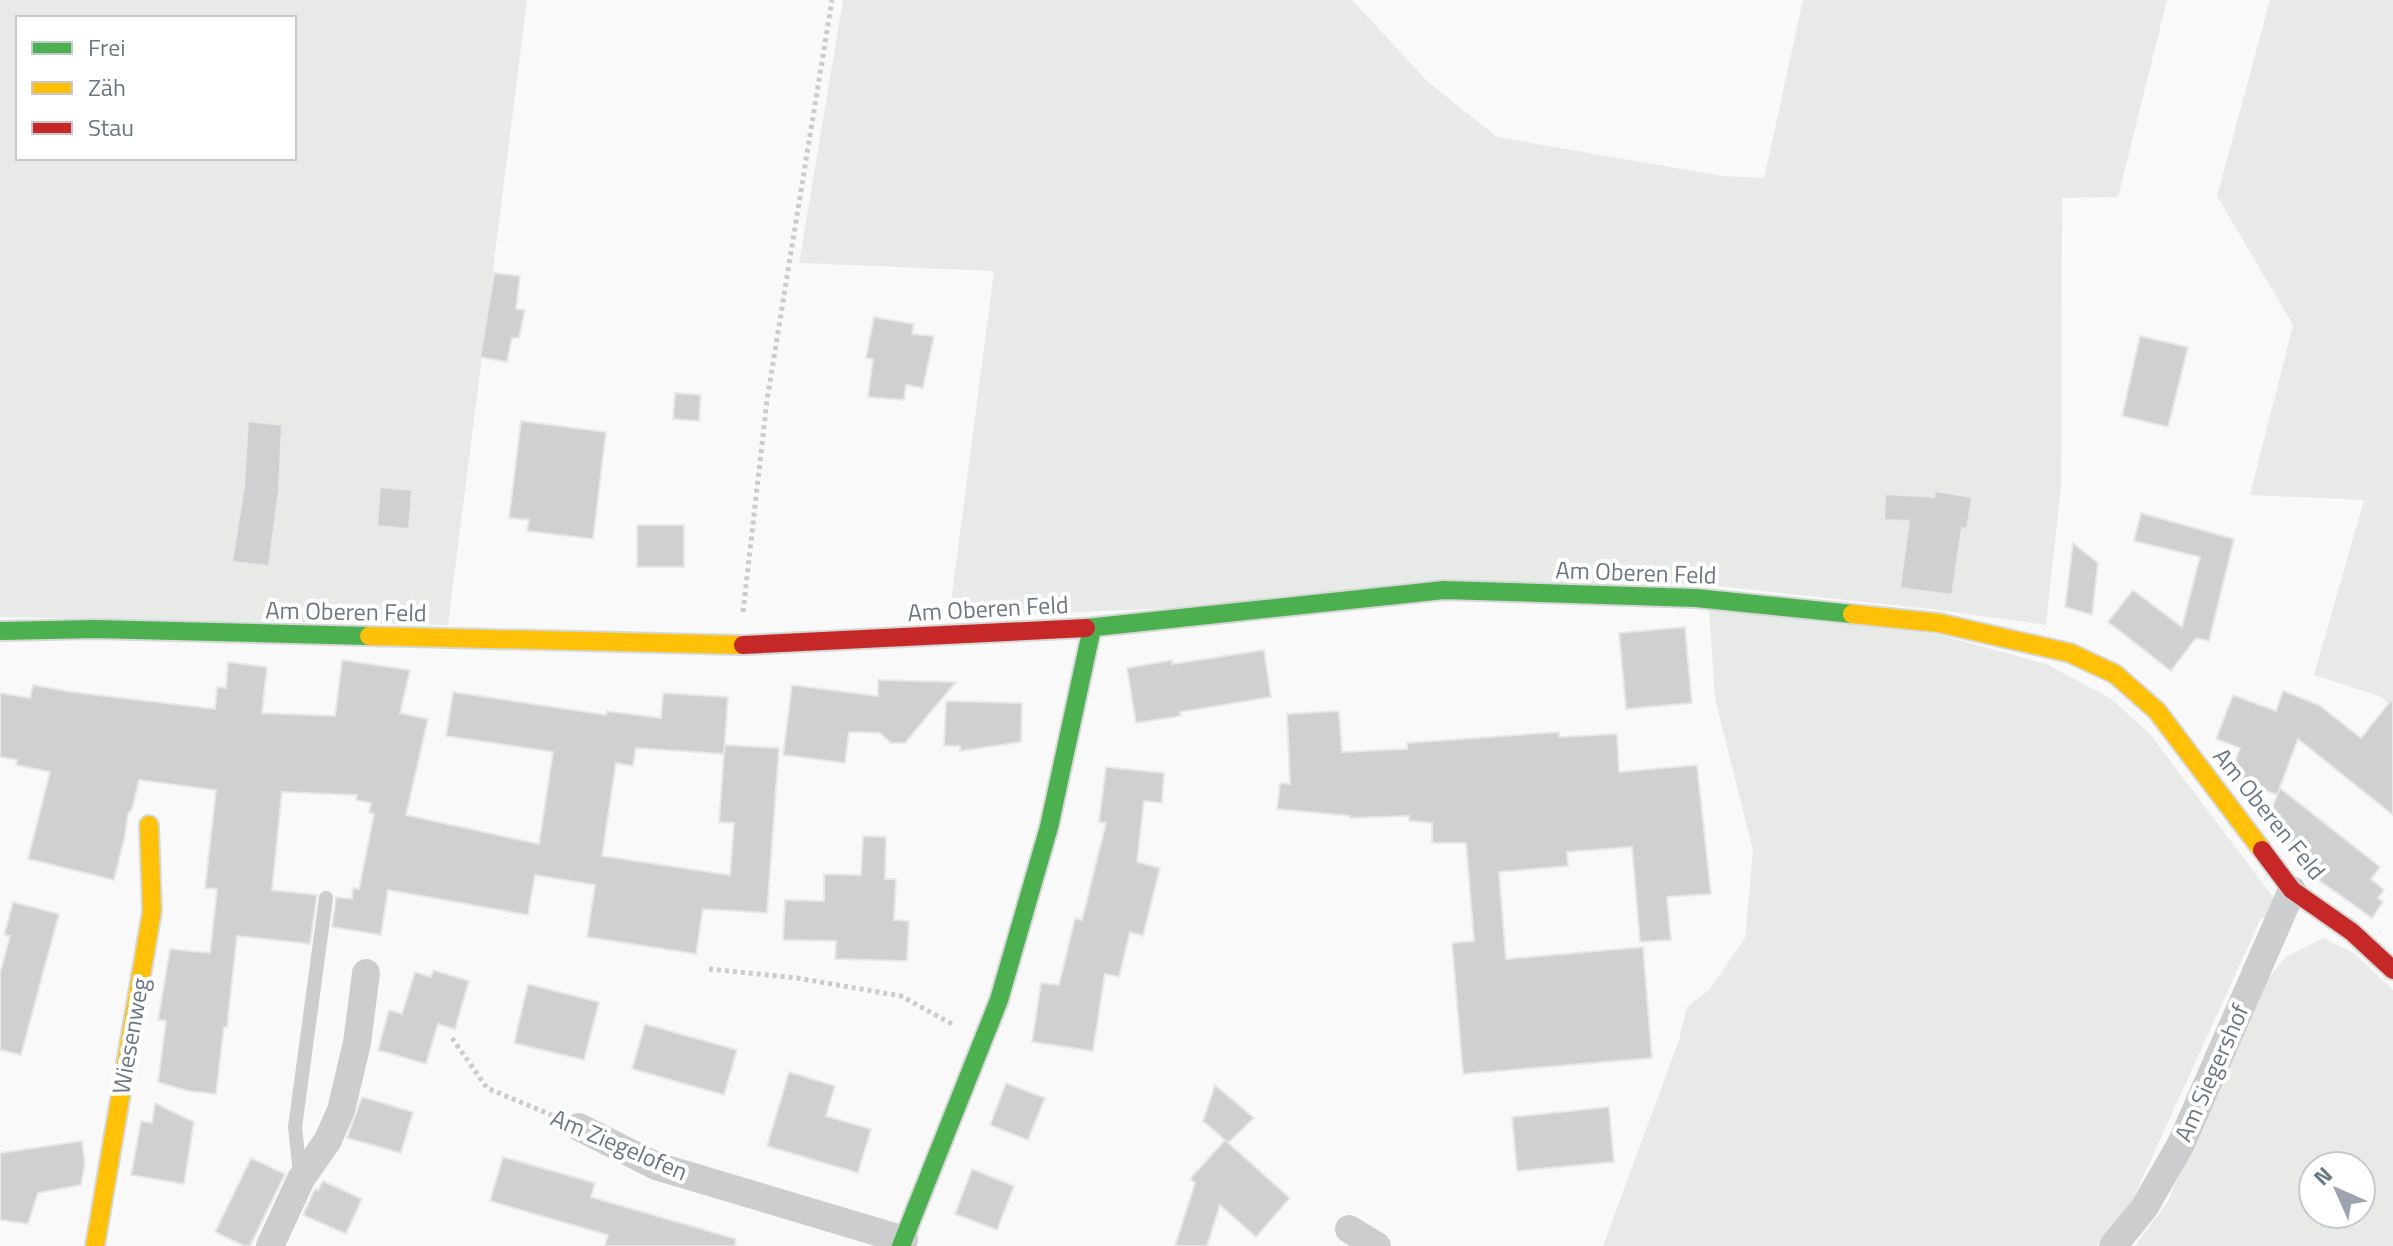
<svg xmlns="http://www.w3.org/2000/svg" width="2393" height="1246" font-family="'Titillium Web',sans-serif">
	<rect width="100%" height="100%" fill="#f9f9f9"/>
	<path fill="#e7eae6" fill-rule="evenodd" d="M 0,0 L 527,0 L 448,625 L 0,617 ZM 18,18 L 294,18 L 294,158 L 18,158 Z
		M 843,0 L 1352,0 L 1428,82 L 1497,137 L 1722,176 L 1764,178 L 1803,0 L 2167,0 L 2118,197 L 2062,198 L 2061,487 L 2046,625 L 1939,610 L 1696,584 L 949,618 L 994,271 L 799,263 Z
		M 2270,0 L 2393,0 L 2393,706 L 2379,696 L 2314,675 L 2364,500 L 2250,495 L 2293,325 L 2217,196 Z
		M 1709,609 L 1940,635 L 2046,664 L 2110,698 L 2150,734 L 2276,901 L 2275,914 L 2261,918 L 2133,1199 L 2097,1246 L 1603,1246 L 1679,1040 L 1687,1007 L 1709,990 L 1745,938 L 1753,851 L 1715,699 Z
		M 2323,938 L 2354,953 L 2393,990 L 2393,1246 L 2135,1246 L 2168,1201 L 2260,988 L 2286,957 ZM 2313,1166 L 2361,1166 L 2361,1214 L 2313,1214 Z"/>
	<path fill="#cfd0d2" stroke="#e8e8e8" stroke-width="2" fill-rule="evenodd" d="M 494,273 L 520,276 L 516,309 L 525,310 L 519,338 L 512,338 L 507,362 L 480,357 Z
		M 874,317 L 914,324 L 912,334 L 934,336 L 923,388 L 906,385 L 904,400 L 868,397 L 873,359 L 866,358 Z
		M 2140,336 L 2188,347 L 2168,427 L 2122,416 Z
		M 675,393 L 701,395 L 699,421 L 673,419 Z
		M 248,421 L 282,425 L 279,490 L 269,566 L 232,562 L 244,487 Z
		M 521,421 L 606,432 L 593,539 L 527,531 L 529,520 L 509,518 Z
		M 380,487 L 412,490 L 409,529 L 377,526 Z
		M 1935,491 L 1972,497 L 1967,529 L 1962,528 L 1952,595 L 1900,588 L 1909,521 L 1884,520 L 1885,494 L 1934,497 Z
		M 2141,513 L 2234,539 L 2209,641 L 2196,638 L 2171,671 L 2108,622 L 2133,590 L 2182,627 L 2200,557 L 2134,541 Z
		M 637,525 L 684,525 L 684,567 L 637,567 Z
		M 2073,543 L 2098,563 L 2092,615 L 2065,607 Z
		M 1685,627 L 1692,703 L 1626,709 L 1619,633 Z
		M 1264,650 L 1271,697 L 1180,712 L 1181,716 L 1136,723 L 1127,668 L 1172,660 L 1172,664 Z
		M 342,660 L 410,670 L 400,713 L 428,719 L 406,815 L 539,844 L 553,752 L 446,736 L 453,692 L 606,715 L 607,711 L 661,718 L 663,693 L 728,697 L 724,754 L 725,745 L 779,748 L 767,913 L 703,909 L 696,954 L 587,937 L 595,885 L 535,875 L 528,915 L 388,890 L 381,935 L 332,927 L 336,897 L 352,899 L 353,888 L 359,889 L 374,814 L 369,813 L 371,803 L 356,800 L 357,795 L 282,792 L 272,890 L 317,895 L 310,944 L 237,936 L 227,1027 L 224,1027 L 216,1094 L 188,1091 L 158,1082 L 166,1021 L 158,1020 L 170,949 L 210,953 L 217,889 L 205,888 L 216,790 L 139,780 L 132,809 L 128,814 L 125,836 L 114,880 L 28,859 L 50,772 L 16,765 L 17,760 L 0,757 L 0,693 L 30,698 L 33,685 L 72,692 L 215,709 L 217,687 L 226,688 L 228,662 L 267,667 L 262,713 L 335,716 ZM 636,748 L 724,754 L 719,822 L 734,823 L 730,875 L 602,856 L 616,763 L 633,766 Z
		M 878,680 L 956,682 L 905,743 L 891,743 L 880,733 L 849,732 L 845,763 L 783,755 L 792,685 L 878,696 Z
		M 2283,691 L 2319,705 L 2361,738 L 2393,698 L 2393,815 L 2298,739 L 2277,795 L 2240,781 L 2232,771 L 2240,748 L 2216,739 L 2233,695 L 2276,711 Z
		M 946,701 L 1022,703 L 1021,742 L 960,751 L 960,746 L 944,746 Z
		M 1339,711 L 1342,752 L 1407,749 L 1407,743 L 1559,732 L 1559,737 L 1617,734 L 1619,772 L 1697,765 L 1711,894 L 1667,897 L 1671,940 L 1640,942 L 1632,847 L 1567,852 L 1568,866 L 1499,872 L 1506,959 L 1643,947 L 1652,1058 L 1463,1074 L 1452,943 L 1474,941 L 1466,843 L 1432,843 L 1432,823 L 1409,821 L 1409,816 L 1350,818 L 1350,816 L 1277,809 L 1280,783 L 1290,784 L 1287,714 Z
		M 1106,767 L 1164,773 L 1162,803 L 1144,801 L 1137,862 L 1160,868 L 1143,936 L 1130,932 L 1119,977 L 1105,974 L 1093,1051 L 1032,1042 L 1041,983 L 1059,985 L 1075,918 L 1082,920 L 1106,823 L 1099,822 Z
		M 2280,788 L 2380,867 L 2371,879 L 2384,890 L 2378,898 L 2383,902 L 2372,918 L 2309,873 L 2268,818 Z
		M 863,836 L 886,837 L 885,879 L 896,879 L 894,920 L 909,921 L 907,961 L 835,959 L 836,941 L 783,940 L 785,900 L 824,901 L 824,874 L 861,875 Z
		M 13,902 L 59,914 L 21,1055 L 0,1050 L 0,973 L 10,936 L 4,935 Z
		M 433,970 L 469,981 L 455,1029 L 438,1024 L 426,1064 L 378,1050 L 389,1010 L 402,1014 L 415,972 L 431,977 Z
		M 528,984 L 599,1002 L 584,1060 L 514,1043 Z
		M 645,1024 L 737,1050 L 724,1095 L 632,1069 Z
		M 789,1072 L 835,1086 L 826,1116 L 871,1129 L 858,1173 L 767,1146 Z
		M 1006,1083 L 1045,1098 L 1028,1140 L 990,1125 Z
		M 1215,1085 L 1254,1118 L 1228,1143 L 1226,1141 L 1290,1198 L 1256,1237 L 1220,1205 L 1207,1246 L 1175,1246 L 1195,1183 L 1190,1179 L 1225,1140 L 1203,1121 Z
		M 362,1097 L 413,1112 L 401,1153 L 347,1138 Z
		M 155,1103 L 194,1122 L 184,1184 L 131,1175 L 141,1121 L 152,1123 Z
		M 1609,1107 L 1614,1162 L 1517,1171 L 1512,1117 Z
		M 82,1141 L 85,1164 L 81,1185 L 38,1193 L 28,1224 L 0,1220 L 0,1153 Z
		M 503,1157 L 595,1183 L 591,1197 L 736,1239 L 735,1246 L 605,1246 L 608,1235 L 490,1201 Z
		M 251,1158 L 285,1174 L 250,1246 L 244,1246 L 215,1232 Z
		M 972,1169 L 1014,1186 L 997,1230 L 955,1214 Z
		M 323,1181 L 362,1199 L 346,1234 L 303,1215 L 315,1189 L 318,1190 Z"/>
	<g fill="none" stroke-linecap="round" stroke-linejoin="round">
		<g stroke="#d6d7d7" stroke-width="22">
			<path id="fast" d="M 1086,628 L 1444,590 L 1696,598 L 1852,614
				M 0,631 L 95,629 L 369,636
				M 901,1246 L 999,1000 L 1049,827 L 1092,628"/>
		</g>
		<g stroke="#d6d7d7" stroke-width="22">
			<path id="slow" d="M 1852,614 L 1939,623 L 2070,653 L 2115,674 L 2157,711 L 2262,850
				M 369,636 L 743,645
				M 95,1246 L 152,911 L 149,825"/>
		</g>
		<g stroke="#d6d7d7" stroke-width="22">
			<path id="jam" d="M 743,645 L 1086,628
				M 2262,850 L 2292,890 L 2352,932 L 2393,970"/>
		</g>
		<path stroke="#cacbcc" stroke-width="5" stroke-dasharray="4 4" stroke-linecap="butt" d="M 743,612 L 767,400 L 832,0
			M 709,969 L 797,978 L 901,996 L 952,1024
			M 452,1038 L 487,1088 L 556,1117"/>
		<path stroke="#cccdce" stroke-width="14" d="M 300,1174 L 295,1127 L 326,898"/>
		<path stroke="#cccdce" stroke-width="28" d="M 579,1127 L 656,1166 L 904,1240
			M 1349,1229 L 1377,1246
			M 270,1246 L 301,1179 L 328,1140 L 341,1110 L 357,1043 L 366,973
			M 2113,1246 L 2144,1208 L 2181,1144 L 2292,890"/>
		<use href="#fast" stroke="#4caf50" stroke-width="18"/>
		<use href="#slow" stroke="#ffc107" stroke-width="18"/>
		<use href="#jam" stroke="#c62828" stroke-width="18"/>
	</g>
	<g text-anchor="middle" stroke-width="8" stroke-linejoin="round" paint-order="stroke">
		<g font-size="24" fill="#6c7785" stroke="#fff">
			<text transform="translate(1636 573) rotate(2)" y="8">Am Oberen Feld</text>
			<text transform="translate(988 609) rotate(-3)" y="8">Am Oberen Feld</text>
			<text transform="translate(346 612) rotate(1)" y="8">Am Oberen Feld</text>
			<text transform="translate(2269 814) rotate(51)" y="8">Am Oberen Feld</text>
			<text transform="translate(131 1036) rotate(-80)" y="8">Wiesenweg</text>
			<text transform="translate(2212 1073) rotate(-66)" y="8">Am Siegershof</text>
			<text transform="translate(619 1145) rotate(23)" y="8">Am Ziegelofen</text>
		</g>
	</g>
	<rect x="16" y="16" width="280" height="144" fill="#ffffff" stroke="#c4c9ce" stroke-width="2"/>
	<rect x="32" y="42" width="40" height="12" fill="#4caf50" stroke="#c4c9ce" stroke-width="2"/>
	<text x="88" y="56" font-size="24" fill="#6c7785">Frei</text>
	<rect x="32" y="82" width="40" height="12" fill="#ffc107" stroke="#c4c9ce" stroke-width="2"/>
	<text x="88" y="96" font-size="24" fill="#6c7785">Zäh</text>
	<rect x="32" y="122" width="40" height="12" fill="#c62828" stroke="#c4c9ce" stroke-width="2"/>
	<text x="88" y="136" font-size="24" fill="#6c7785">Stau</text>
	<g transform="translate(2337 1190) rotate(315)"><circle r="38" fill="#ffffff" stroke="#c4c9ce" stroke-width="2"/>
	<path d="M0-6L14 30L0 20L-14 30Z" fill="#9da4ae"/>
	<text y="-12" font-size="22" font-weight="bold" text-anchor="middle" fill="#6c7785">N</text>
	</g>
</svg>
